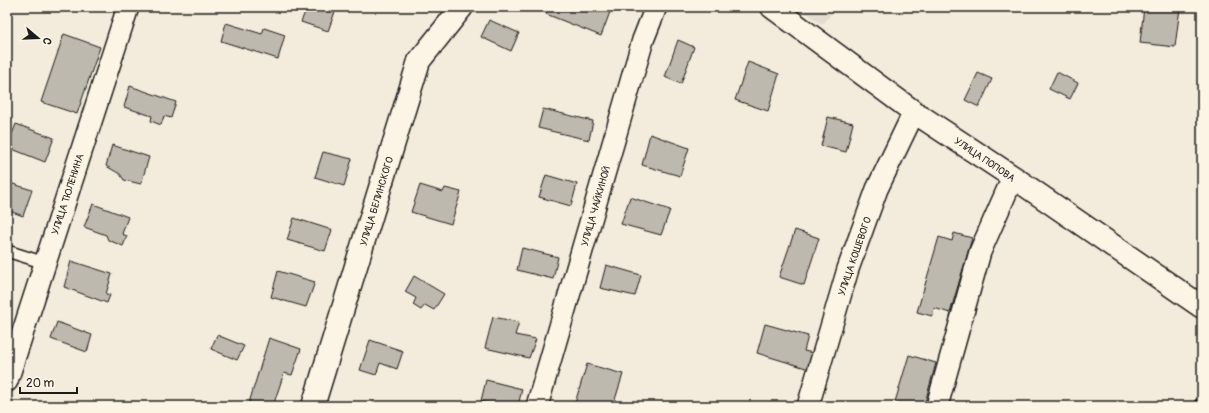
<svg xmlns="http://www.w3.org/2000/svg" width="1209" height="413" font-family="Pangolin,sans-serif">
	<rect width="100%" height="100%" fill="#f3ecdd"/>
	<filter id="ink" filterUnits="userSpaceOnUse"><feTurbulence type="fractalNoise" baseFrequency=".025" numOctaves="2"/><feDisplacementMap in="SourceGraphic" scale="8" xChannelSelector="R" yChannelSelector="G"/><feConvolveMatrix kernelMatrix="1 2 1 2 8 2 1 2 1" color-interpolation-filters="sRGB"/></filter>
	<g filter="url(#ink)">
		<path fill="#e3ddcf" d="M 800,7 L 837,7 L 822,25 Z"/>
		<path fill="#beb9ae" stroke="#1c1c1c" d="M 307,7 L 330,7 L 336,9 L 328,31 L 301,22 Z
			M 548,7 L 597,7 L 610,12 L 601,36 L 546,14 Z
			M 1144,7 L 1180,8 L 1175,47 L 1140,43 Z
			M 489,20 L 519,33 L 511,51 L 481,37 Z
			M 226,23 L 262,34 L 264,28 L 285,35 L 278,59 L 221,41 Z
			M 64,34 L 100,47 L 77,114 L 41,102 Z
			M 678,40 L 694,47 L 681,84 L 665,77 Z
			M 748,62 L 779,74 L 768,111 L 735,100 Z
			M 1057,72 L 1078,83 L 1070,99 L 1049,89 Z
			M 978,73 L 992,79 L 979,107 L 965,100 Z
			M 130,86 L 176,102 L 171,118 L 164,116 L 161,125 L 151,121 L 152,116 L 124,107 Z
			M 543,109 L 593,121 L 589,140 L 538,128 Z
			M 828,117 L 853,123 L 846,152 L 821,146 Z
			M 16,124 L 54,138 L 45,162 L 7,147 Z
			M 650,134 L 689,148 L 680,176 L 642,165 Z
			M 112,145 L 149,157 L 141,184 L 124,180 L 120,174 L 106,166 Z
			M 323,152 L 352,159 L 344,186 L 315,177 Z
			M 546,175 L 577,184 L 571,206 L 539,197 Z
			M 7,182 L 32,190 L 23,216 L 7,210 Z
			M 420,185 L 443,192 L 445,188 L 461,192 L 451,224 L 411,212 Z
			M 630,197 L 670,210 L 661,235 L 621,224 Z
			M 93,204 L 128,217 L 122,234 L 127,236 L 123,246 L 108,240 L 106,235 L 84,227 Z
			M 294,218 L 332,230 L 325,251 L 287,240 Z
			M 795,230 L 819,238 L 804,285 L 779,277 Z
			M 954,233 L 972,238 L 950,313 L 934,308 L 932,316 L 917,312 L 939,237 L 952,241 Z
			M 522,248 L 558,257 L 553,279 L 517,270 Z
			M 71,261 L 112,274 L 106,294 L 110,295 L 107,303 L 64,287 Z
			M 606,265 L 641,275 L 635,296 L 600,288 Z
			M 278,271 L 315,282 L 306,307 L 271,297 Z
			M 414,276 L 444,294 L 434,310 L 425,305 L 421,310 L 413,305 L 416,298 L 405,292 Z
			M 493,317 L 519,322 L 515,335 L 536,339 L 529,358 L 485,348 Z
			M 57,322 L 92,335 L 87,352 L 51,339 Z
			M 765,324 L 808,336 L 804,351 L 813,353 L 809,369 L 757,353 Z
			M 217,335 L 244,346 L 237,360 L 211,349 Z
			M 269,338 L 301,349 L 292,375 L 284,373 L 273,406 L 248,406 Z
			M 370,340 L 403,351 L 397,369 L 380,363 L 376,375 L 360,370 Z
			M 909,355 L 936,363 L 924,406 L 908,406 L 895,402 Z
			M 587,364 L 623,374 L 613,406 L 574,406 Z
			M 486,380 L 522,389 L 518,406 L 497,406 L 481,401 Z"/>
		<g fill="none" stroke-linecap="round" stroke-linejoin="round">
			<g stroke="#1c1c1c" stroke-width="14">
				<path id="service" d="M 7,251 L 45,263"/>
			</g>
			<g stroke="#1c1c1c" stroke-width="24">
				<path id="minor" d="M 7,381 L 128,7
					M 537,406 L 643,40 L 656,7
					M 808,406 L 848,269 L 877,189 L 914,112
					M 937,406 L 980,252 L 1013,177"/>
			</g>
			<g stroke="#1c1c1c" stroke-width="25">
				<path id="tertiary" d="M 772,7 L 914,112 L 1013,177 L 1202,307
					M 313,406 L 419,61 L 462,7"/>
			</g>
			<path stroke="#1c1c1c" stroke-width="2.5" stroke-dasharray="4 3" stroke-linecap="butt" d="M 1189,406 L 1202,396"/>
			<use href="#service" stroke="#fcf5e5" stroke-width="11"/>
			<use href="#minor" stroke="#fcf5e5" stroke-width="21"/>
			<use href="#tertiary" stroke="#fcf5e5" stroke-width="22"/>
		</g>
	</g>
	<g text-anchor="middle" stroke-width="3" stroke-linejoin="round" paint-order="stroke">
		<g font-size="10" fill="#1c1c1c" stroke="#fcf5e5">
			<text transform="translate(985 159) rotate(34)" y="4">УЛИЦА ПОПОВА</text>
			<text transform="translate(67 194) rotate(-72)" y="4">УЛИЦА ТЮЛЕНИНА</text>
			<text transform="translate(376 201) rotate(-73)" y="4">УЛИЦА БЕЛИНСКОГО</text>
			<text transform="translate(595 206) rotate(-74)" y="4">УЛИЦА ЧАЙКИНОЙ</text>
			<text transform="translate(854 256) rotate(-71)" y="4">УЛИЦА КОШЕВОГО</text>
		</g>
	</g>
	<rect width="1209" height="413" fill="none" stroke="#fcf5e5" stroke-width="24"/>
	<rect x="12" y="12" width="1185" height="389" fill="none" stroke="#1c1c1c" stroke-width="1.5" filter="url(#ink)"/>
	<g transform="translate(38 38) rotate(109)" stroke="#fcf5e5" stroke-width="3" paint-order="stroke">
	<path d="M0-3L7 15L0 10L-7 15Z" fill="#1c1c1c"/>
	<text y="-6" font-size="11" font-weight="bold" text-anchor="middle" fill="#1c1c1c">С</text>
	</g>
	<path d="M20 387v6h57v-6" fill="none" stroke="#1c1c1c" stroke-width="2"/>
	<text x="26" y="387" font-size="12" fill="#1c1c1c" stroke="#fcf5e5" stroke-width="3" paint-order="stroke">20 m</text>
</svg>
